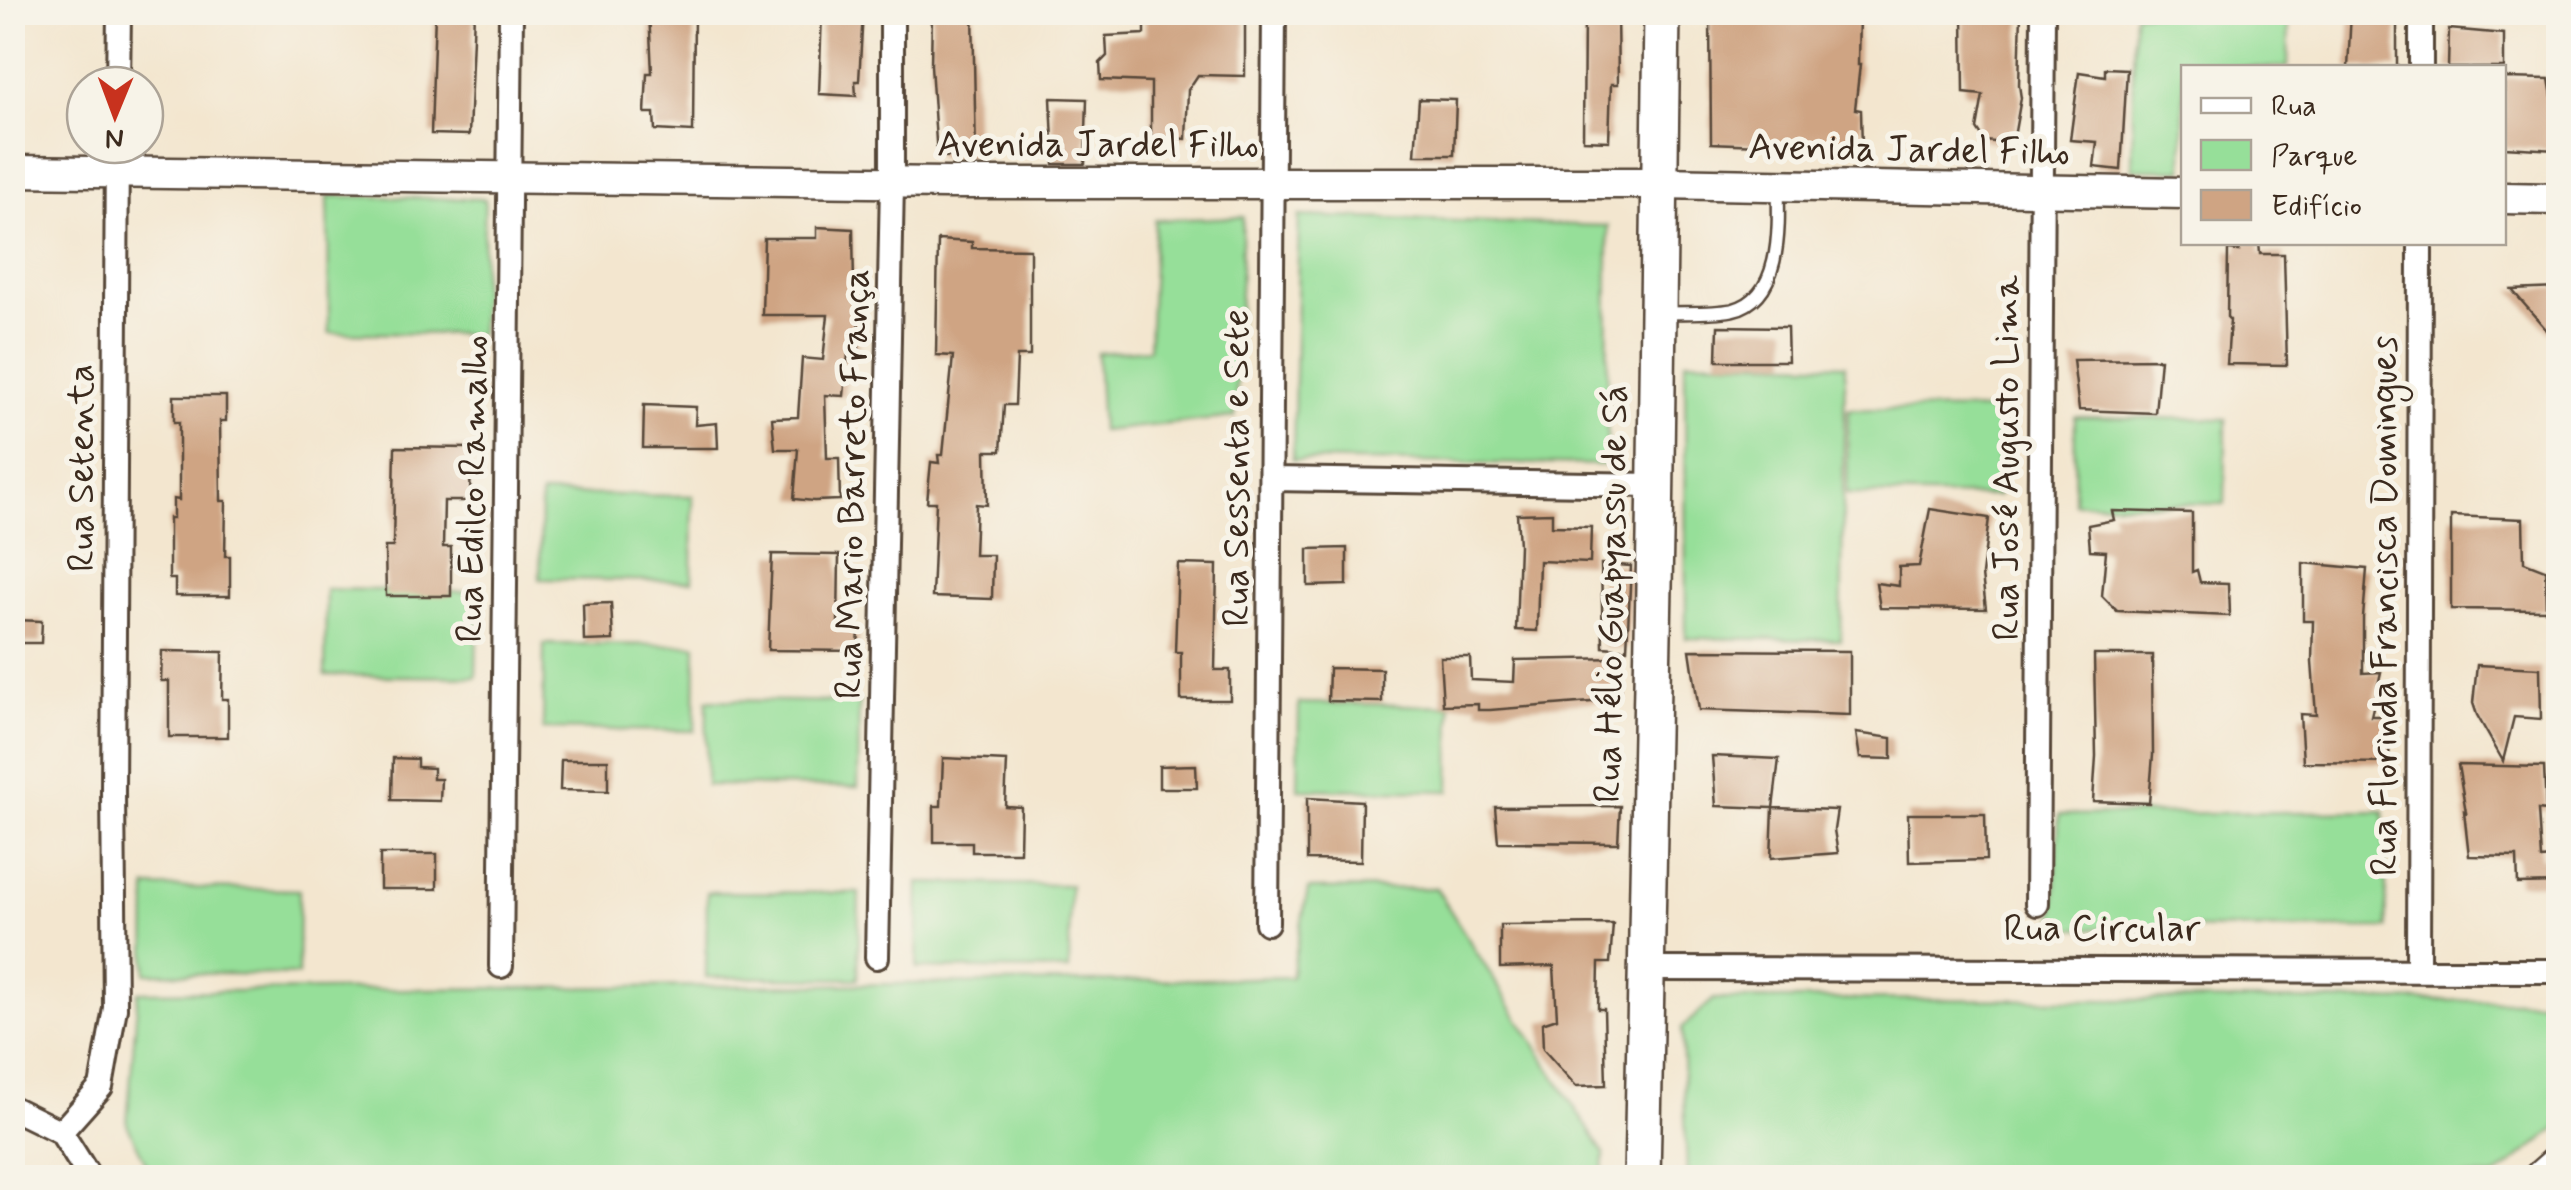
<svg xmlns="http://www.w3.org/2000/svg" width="2571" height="1190" font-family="Mynerve,sans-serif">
	<rect width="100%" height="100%" fill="#f7f3e8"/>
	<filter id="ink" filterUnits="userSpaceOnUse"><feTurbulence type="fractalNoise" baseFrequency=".01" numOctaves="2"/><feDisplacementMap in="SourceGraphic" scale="20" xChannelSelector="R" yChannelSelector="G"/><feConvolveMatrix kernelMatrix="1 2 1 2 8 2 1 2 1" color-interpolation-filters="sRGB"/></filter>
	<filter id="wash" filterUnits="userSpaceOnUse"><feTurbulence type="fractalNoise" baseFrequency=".0048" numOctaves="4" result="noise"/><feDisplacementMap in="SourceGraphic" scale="40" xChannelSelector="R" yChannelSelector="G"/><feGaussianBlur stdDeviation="2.25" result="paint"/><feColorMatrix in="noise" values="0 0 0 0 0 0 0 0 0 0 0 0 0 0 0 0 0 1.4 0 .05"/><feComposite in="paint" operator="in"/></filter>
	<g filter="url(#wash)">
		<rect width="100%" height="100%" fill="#f3e6cf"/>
		<path fill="#96df99" stroke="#68845c" stroke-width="2.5" d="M 2134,13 L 2289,13 L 2288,67 L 2184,68 L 2183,170 L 2132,169 Z
			M 328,196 L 485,199 L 480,334 L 329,333 Z
			M 1299,216 L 1608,226 L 1607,465 L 1293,460 Z
			M 1243,217 L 1235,417 L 1101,431 L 1097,353 L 1149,349 L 1155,220 Z
			M 1685,360 L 1845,365 L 1841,640 L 1686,638 Z
			M 1848,409 L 1999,410 L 1998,496 L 1847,494 Z
			M 2075,417 L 2226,419 L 2225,504 L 2074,503 Z
			M 541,494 L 693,496 L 692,581 L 540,579 Z
			M 326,589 L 478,592 L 476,677 L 325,675 Z
			M 544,644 L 696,645 L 695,731 L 543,729 Z
			M 707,700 L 859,702 L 858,787 L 706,785 Z
			M 1299,703 L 1451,706 L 1450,791 L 1298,789 Z
			M 2384,811 L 2387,928 L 2054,929 L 2059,815 Z
			M 919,883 L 1070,885 L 1069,970 L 917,968 Z
			M 147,887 L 299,890 L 298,975 L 146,973 Z
			M 1436,888 L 1604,1154 L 1603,1177 L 153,1178 L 127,1124 L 138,992 L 1094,982 L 1291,977 L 1308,889 Z
			M 707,892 L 859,893 L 858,979 L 706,977 Z
			M 1714,999 L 2558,1001 L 2558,1127 L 2495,1177 L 1687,1177 L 1682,1028 Z"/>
		<g id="blocks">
			<path fill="#cfa483" d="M 435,12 L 474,12 L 469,135 L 431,134 Z
				M 649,12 L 694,12 L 693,132 L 655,130 L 654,113 L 645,113 L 647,73 L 652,73 Z
				M 822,12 L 863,12 L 859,81 L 855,81 L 856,96 L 819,94 Z
				M 932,12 L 973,12 L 976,156 L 937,157 L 931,65 Z
				M 1584,12 L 1617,12 L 1618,84 L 1611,84 L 1609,141 L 1583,140 Z
				M 1710,12 L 1859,12 L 1858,65 L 1860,65 L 1855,109 L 1861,110 L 1862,149 L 1711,143 Z
				M 1963,12 L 2021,12 L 2019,85 L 2021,98 L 2014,137 L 2004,143 L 1985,141 L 1977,129 L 1983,95 L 1964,93 Z
				M 2351,12 L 2397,12 L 2397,68 L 2348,68 Z
				M 1145,15 L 1245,19 L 1245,76 L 1198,75 L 1188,90 L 1186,139 L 1151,136 L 1151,82 L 1101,80 L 1100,63 L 1107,56 L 1106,36 L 1145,34 Z
				M 2449,29 L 2504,34 L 2504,68 L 2448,68 Z
				M 2105,68 L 2127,69 L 2121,170 L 2094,167 L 2097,142 L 2070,140 L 2079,72 L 2105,76 Z
				M 2504,78 L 2549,79 L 2555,113 L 2556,150 L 2504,147 Z
				M 1051,98 L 1087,99 L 1085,164 L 1054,164 Z
				M 1419,99 L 1456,100 L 1454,155 L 1415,155 Z
				M 817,227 L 853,229 L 854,287 L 858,287 L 859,354 L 848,354 L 844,396 L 825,395 L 827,458 L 839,458 L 840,500 L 814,501 L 794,499 L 798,449 L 775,449 L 772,418 L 798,417 L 802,358 L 823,360 L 828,315 L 762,315 L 764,238 L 817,238 Z
				M 938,240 L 972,242 L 972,248 L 1030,249 L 1030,356 L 1017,356 L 1015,405 L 1004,405 L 1001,451 L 986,451 L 987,505 L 976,504 L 974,555 L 993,555 L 992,599 L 932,597 L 936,502 L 927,502 L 931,462 L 939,463 L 938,455 L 943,455 L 953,356 L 936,355 Z
				M 2238,242 L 2259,242 L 2260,254 L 2284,254 L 2287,365 L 2227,364 L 2230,320 L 2227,317 L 2228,250 L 2239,251 Z
				M 2558,288 L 2558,343 L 2512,290 Z
				M 1718,326 L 1787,327 L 1788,361 L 1717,361 Z
				M 2160,359 L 2155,413 L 2079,410 L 2073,360 Z
				M 174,396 L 226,396 L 226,421 L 220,421 L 221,501 L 226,501 L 225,556 L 230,556 L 230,596 L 175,596 L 175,579 L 169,579 L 169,518 L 173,518 L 173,499 L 179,500 L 179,422 L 174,422 Z
				M 644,405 L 696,407 L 695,425 L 717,423 L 718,448 L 643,448 Z
				M 395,447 L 471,448 L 470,501 L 444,501 L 443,547 L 451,547 L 451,596 L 386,596 L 385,547 L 393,547 Z
				M 1930,509 L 1989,518 L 1982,575 L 1986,609 L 1880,608 L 1876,583 L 1899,586 L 1899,567 L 1919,566 Z
				M 2112,511 L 2192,513 L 2192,572 L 2197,570 L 2200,582 L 2228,583 L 2229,616 L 2117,611 L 2102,596 L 2106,551 L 2090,550 L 2088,525 L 2114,520 Z
				M 1552,513 L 1552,526 L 1591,527 L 1590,563 L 1539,561 L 1537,631 L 1516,630 L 1519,545 L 1517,514 Z
				M 2451,516 L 2523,519 L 2524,562 L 2545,570 L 2546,610 L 2451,609 Z
				M 1347,548 L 1347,585 L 1308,586 L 1308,549 Z
				M 772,554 L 839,555 L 838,627 L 859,627 L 858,651 L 768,650 Z
				M 2303,563 L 2367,569 L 2363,618 L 2363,673 L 2381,672 L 2371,716 L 2387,716 L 2390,763 L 2303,762 L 2300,714 L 2316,715 L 2312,662 L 2313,621 L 2303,621 Z
				M 1178,564 L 1217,565 L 1215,670 L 1230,670 L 1230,700 L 1181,700 L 1181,652 L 1175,652 Z
				M 1601,564 L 1631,566 L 1627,649 L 1603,647 Z
				M 611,603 L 613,640 L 584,641 L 583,604 Z
				M 12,620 L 42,621 L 41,643 L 12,643 Z
				M 1690,650 L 1850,651 L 1850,715 L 1699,710 Z
				M 162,651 L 223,652 L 222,699 L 228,699 L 228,737 L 169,737 L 169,681 L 161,681 Z
				M 2094,655 L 2152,655 L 2153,755 L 2149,803 L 2093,801 L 2096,756 Z
				M 1440,657 L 1470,657 L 1471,680 L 1514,682 L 1515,660 L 1621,658 L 1620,695 L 1603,698 L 1603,701 L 1490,710 L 1478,710 L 1478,704 L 1443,705 Z
				M 2477,665 L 2540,668 L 2541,719 L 2514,717 L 2503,761 L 2477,715 L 2473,703 Z
				M 1329,668 L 1382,669 L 1382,702 L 1328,701 Z
				M 1856,733 L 1892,738 L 1892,759 L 1860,758 Z
				M 1712,756 L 1779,759 L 1773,808 L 1716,806 Z
				M 393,758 L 417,759 L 417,767 L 433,768 L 433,779 L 441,779 L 440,801 L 392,800 Z
				M 943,758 L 1007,761 L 1005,806 L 1021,807 L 1020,852 L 972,852 L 972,842 L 934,842 L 934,806 L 941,806 Z
				M 561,760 L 608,760 L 608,791 L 560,790 Z
				M 1196,765 L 1197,788 L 1159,788 L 1159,766 Z
				M 2458,765 L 2544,767 L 2546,811 L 2538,810 L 2541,859 L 2558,857 L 2558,883 L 2518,884 L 2517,857 L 2469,856 L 2464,811 L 2466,812 Z
				M 1307,798 L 1362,801 L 1361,861 L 1307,860 Z
				M 1620,806 L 1618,843 L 1498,842 L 1495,807 Z
				M 1773,808 L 1837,810 L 1834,830 L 1838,853 L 1771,858 Z
				M 1908,814 L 1985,814 L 1986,860 L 1909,862 Z
				M 380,854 L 437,854 L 437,889 L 380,889 Z
				M 1613,924 L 1610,963 L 1599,963 L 1598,1009 L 1604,1009 L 1606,1085 L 1576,1086 L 1543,1049 L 1542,1023 L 1557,1018 L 1554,966 L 1500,968 L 1500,925 Z"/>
		</g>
	</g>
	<g filter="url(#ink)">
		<use href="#blocks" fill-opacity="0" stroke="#574639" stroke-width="2.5"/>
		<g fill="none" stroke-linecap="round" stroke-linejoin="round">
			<g stroke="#574639" stroke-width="16">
				<path id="service" d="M 1662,313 C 1685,312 1710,314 1732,310 C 1782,299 1779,227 1778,189"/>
			</g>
			<g stroke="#574639" stroke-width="28">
				<path id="minor" d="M 2421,68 L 2421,12
					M 118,85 L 119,12
					M 1272,479 L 1654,485
					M 2037,904 L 2043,12
					M 1267,923 L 1274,12
					M 877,957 L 892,182 L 892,12
					M 501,966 L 511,12
					M 1645,969 L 2558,971
					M 2418,970 L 2420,242
					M 12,1108 L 61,1132 L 90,1178
					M 61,1132 L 101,1087 L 115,1008 L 113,792 L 117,145"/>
			</g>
			<g stroke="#574639" stroke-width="35">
				<path id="secondary" d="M 12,171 L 946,183 L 1660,183 L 2184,193
					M 2504,198 L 2558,199"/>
			</g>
			<g stroke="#574639" stroke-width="40">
				<path id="primary" d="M 1642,1178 L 1655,537 L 1662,12
					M 2542,1178 L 2558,1164"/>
			</g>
			<use href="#service" stroke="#fff" stroke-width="11"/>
			<use href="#minor" stroke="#fff" stroke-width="22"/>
			<use href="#secondary" stroke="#fff" stroke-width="30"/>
			<use href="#primary" stroke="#fff" stroke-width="35"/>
		</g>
	</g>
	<g text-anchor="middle" stroke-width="10" stroke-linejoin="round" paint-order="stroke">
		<g font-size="38" fill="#3b2a1e" stroke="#f7f3e8">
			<text x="1098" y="156">Avenida Jardel Filho</text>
			<text transform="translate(1909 148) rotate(1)" y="13">Avenida Jardel Filho</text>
			<text transform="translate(2005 458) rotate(-90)" y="13">Rua José Augusto Lima</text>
			<text transform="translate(80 468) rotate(-90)" y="13">Rua Setenta</text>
			<text transform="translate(1235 468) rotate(-90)" y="13">Rua Sessenta e Sete</text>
			<text transform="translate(851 484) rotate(-89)" y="13">Rua Mario Barreto França</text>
			<text transform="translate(471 489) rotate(-89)" y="13">Rua Edilco Ramalho</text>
			<text transform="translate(1610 594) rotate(-89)" y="13">Rua Hélio Guapyassu de Sá</text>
			<text transform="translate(2383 606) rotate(-90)" y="13">Rua Florinda Francisca Domingues</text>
			<text x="2102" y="940">Rua Circular</text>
		</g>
	</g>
	<rect width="2571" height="1190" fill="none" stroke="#f7f3e8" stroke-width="50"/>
	<rect x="2181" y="65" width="325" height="180" fill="#f7f3e8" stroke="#aca397" stroke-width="2.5"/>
	<rect x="2201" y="98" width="50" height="15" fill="#ffffff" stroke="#aca397" stroke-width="2.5"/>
	<text x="2271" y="115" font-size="30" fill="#3b2a1e">Rua</text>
	<rect x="2201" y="140" width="50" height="30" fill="#96df99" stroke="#aca397" stroke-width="2.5"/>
	<text x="2271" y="165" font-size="30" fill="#3b2a1e">Parque</text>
	<rect x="2201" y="190" width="50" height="30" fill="#cfa483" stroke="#aca397" stroke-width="2.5"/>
	<text x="2271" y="215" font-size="30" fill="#3b2a1e">Edifício</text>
	<g transform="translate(115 115) rotate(181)"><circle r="48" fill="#f7f3e8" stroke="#aca397" stroke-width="2.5"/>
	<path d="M0-8L18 38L0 25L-18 38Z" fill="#c8321e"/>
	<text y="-15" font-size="28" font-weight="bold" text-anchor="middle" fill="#3b2a1e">N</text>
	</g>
</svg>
